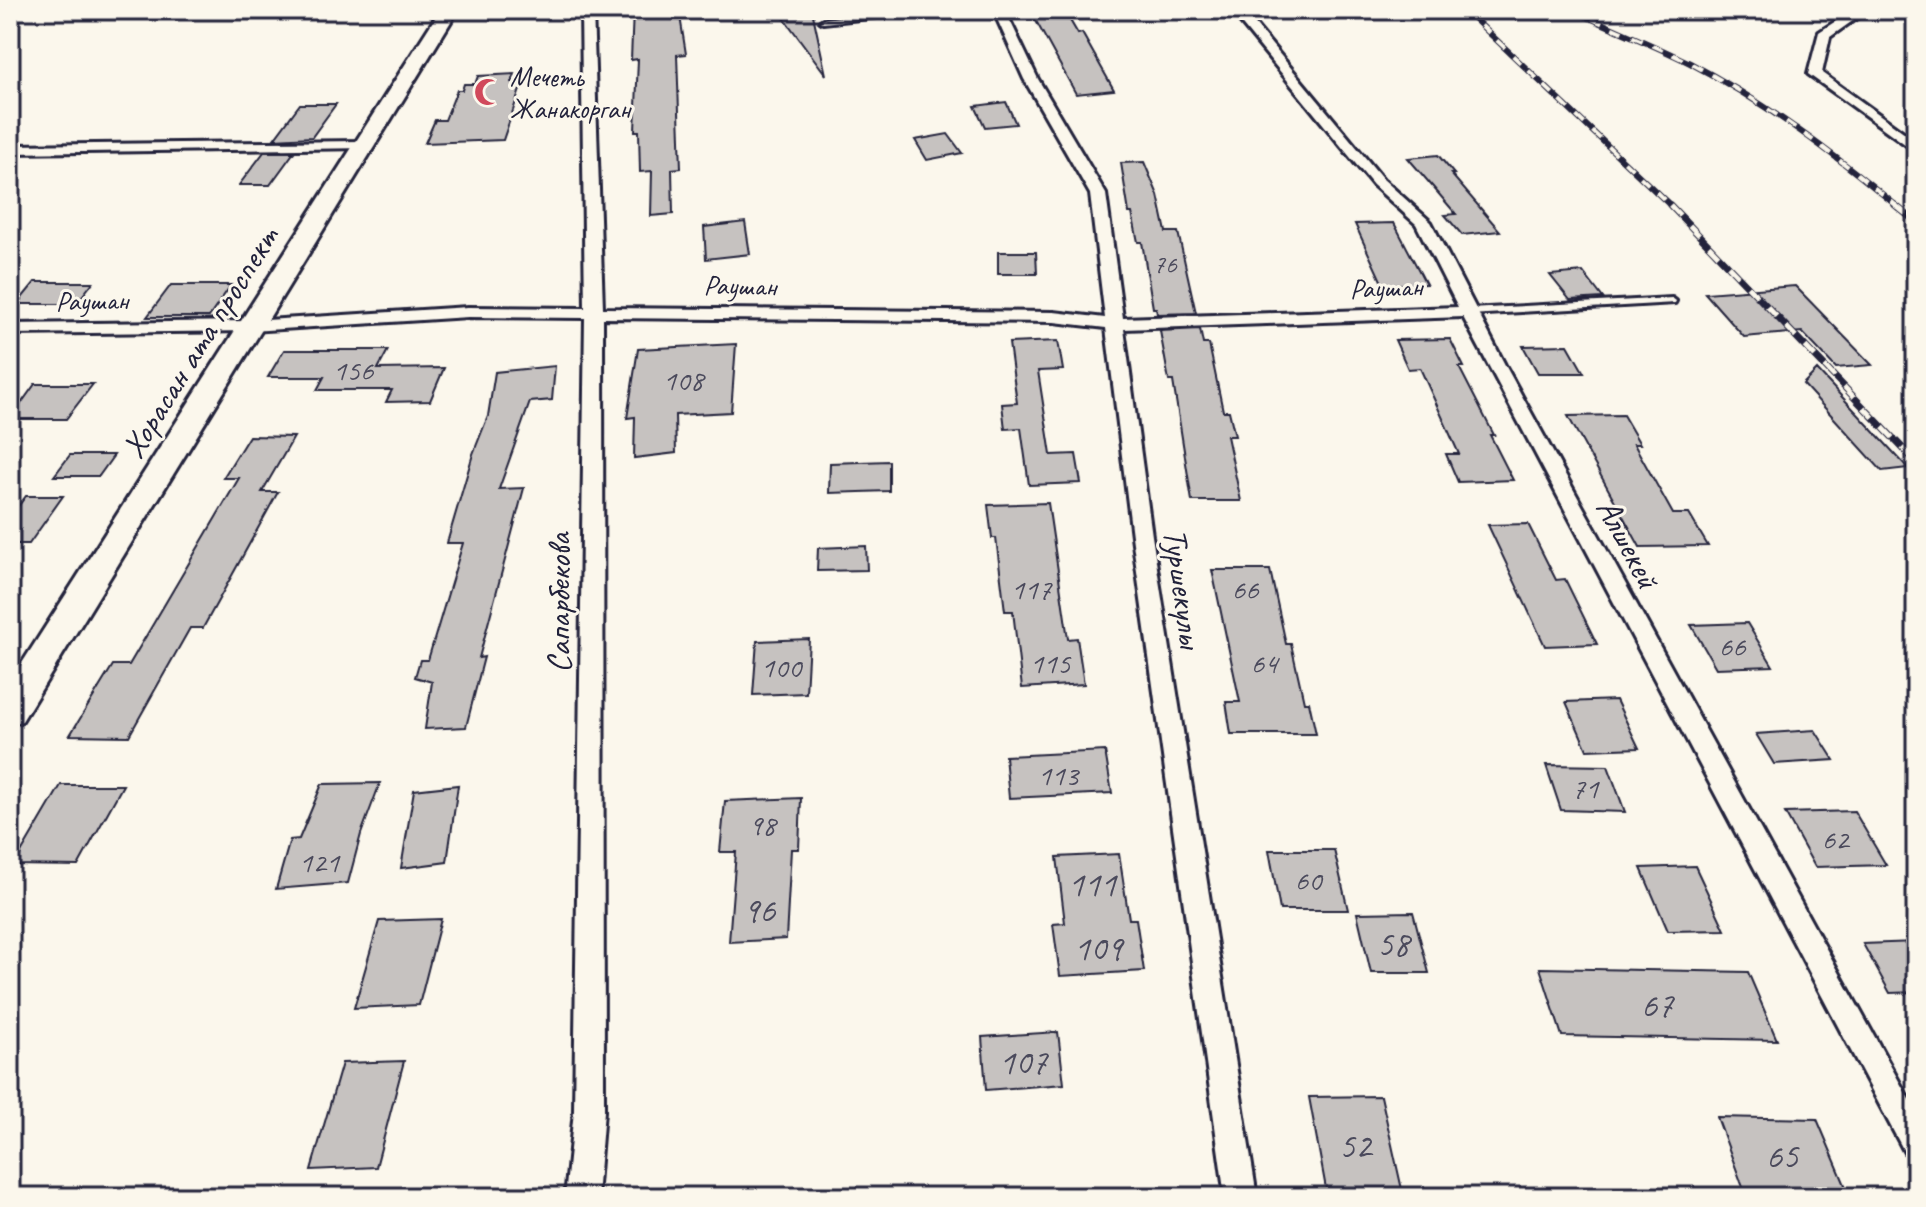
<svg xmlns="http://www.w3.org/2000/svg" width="1926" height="1207" font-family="Caveat,sans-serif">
	<rect width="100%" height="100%" fill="#fbf7ec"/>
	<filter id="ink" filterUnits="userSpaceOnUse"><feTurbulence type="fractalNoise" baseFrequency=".0125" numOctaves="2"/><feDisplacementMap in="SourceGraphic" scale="16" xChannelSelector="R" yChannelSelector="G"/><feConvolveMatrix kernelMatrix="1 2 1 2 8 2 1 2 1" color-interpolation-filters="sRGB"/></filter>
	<g filter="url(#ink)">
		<path fill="#c6c2c0" stroke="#22223b" stroke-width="2" d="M 633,10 L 679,10 L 686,54 L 677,55 L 681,168 L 672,169 L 673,214 L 651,216 L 652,171 L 640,172 L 639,131 L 635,131 L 638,59 L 631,60 Z
			M 778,10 L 812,10 L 826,75 Z
			M 1030,10 L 1064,10 L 1078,34 L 1082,33 L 1114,90 L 1076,94 Z
			M 515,74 L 512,82 L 523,81 L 503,140 L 425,143 L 435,120 L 445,120 L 457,90 L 462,90 L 464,84 L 475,84 L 478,76 Z
			M 1006,102 L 1016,124 L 985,127 L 975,106 Z
			M 300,104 L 336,104 L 312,137 L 274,139 Z
			M 948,134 L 962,153 L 927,160 L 915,140 Z
			M 264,152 L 294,152 L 270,185 L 239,185 Z
			M 1438,155 L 1454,174 L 1451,174 L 1500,231 L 1462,235 L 1445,215 L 1456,214 L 1408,158 Z
			M 1144,162 L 1158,195 L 1166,232 L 1178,232 L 1196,313 L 1157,314 L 1156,308 L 1153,308 L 1142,242 L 1138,242 L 1132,213 L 1129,213 L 1121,163 Z
			M 745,222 L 750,254 L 706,259 L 704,227 Z
			M 1394,223 L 1426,284 L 1383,285 L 1355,224 Z
			M 998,252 L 1036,252 L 1037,274 L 998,274 Z
			M 1583,272 L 1603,298 L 1570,300 L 1550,275 Z
			M 35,282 L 93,282 L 76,304 L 17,304 Z
			M 171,285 L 231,285 L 209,317 L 147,317 Z
			M 1795,286 L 1872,365 L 1836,368 L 1802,332 L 1744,337 L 1705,293 Z
			M 1200,329 L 1203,344 L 1209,344 L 1223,411 L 1229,411 L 1235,436 L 1227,436 L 1241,501 L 1192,501 L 1173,381 L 1169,381 L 1160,331 Z
			M 1450,339 L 1464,367 L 1459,367 L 1494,435 L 1490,435 L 1513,480 L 1458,482 L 1446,454 L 1459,454 L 1420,368 L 1408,369 L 1395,340 Z
			M 1058,341 L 1063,370 L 1038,371 L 1051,455 L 1076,454 L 1081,483 L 1029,485 L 1021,428 L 1005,429 L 1002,404 L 1017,403 L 1009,343 Z
			M 736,344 L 731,412 L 675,415 L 676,453 L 634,458 L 635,417 L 627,418 L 638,349 Z
			M 1568,345 L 1584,373 L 1538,373 L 1523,346 Z
			M 284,350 L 388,350 L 378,369 L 444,368 L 430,401 L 386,402 L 392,390 L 317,390 L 324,377 L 268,377 Z
			M 555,366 L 552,400 L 530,402 L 499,489 L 524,488 L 479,658 L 484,657 L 466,727 L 425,729 L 432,682 L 415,677 L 420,660 L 428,660 L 463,543 L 447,543 L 473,454 L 488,416 L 495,372 Z
			M 1817,370 L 1908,468 L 1882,471 L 1803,384 Z
			M 35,384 L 93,384 L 66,419 L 10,419 Z
			M 1623,415 L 1640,444 L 1634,444 L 1673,514 L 1689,514 L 1708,546 L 1640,547 L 1568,416 Z
			M 249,436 L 294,437 L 262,492 L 278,492 L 203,628 L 190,628 L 129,736 L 70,735 L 113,665 L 129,665 L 239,478 L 223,478 Z
			M 70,455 L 114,455 L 99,476 L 54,476 Z
			M 889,461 L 889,491 L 829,493 L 830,463 Z
			M 26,496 L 63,496 L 29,544 L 10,544 L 10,517 Z
			M 1048,503 L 1068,639 L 1077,638 L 1084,684 L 1022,688 L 1013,611 L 1005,611 L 996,538 L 992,538 L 988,505 Z
			M 1528,524 L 1556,580 L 1565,579 L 1597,644 L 1545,646 L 1488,525 Z
			M 866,546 L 867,570 L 817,571 L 818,548 Z
			M 1212,570 L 1270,570 L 1286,644 L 1291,644 L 1304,702 L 1309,702 L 1316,734 L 1231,734 L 1226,702 L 1240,702 Z
			M 1747,623 L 1773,666 L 1716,668 L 1691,625 Z
			M 809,639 L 806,693 L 753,695 L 757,641 Z
			M 1616,700 L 1639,748 L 1587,750 L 1566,702 Z
			M 1815,730 L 1834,760 L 1774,764 L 1756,734 Z
			M 1105,751 L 1112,793 L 1009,798 L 1005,756 Z
			M 1546,765 L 1608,766 L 1625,812 L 1561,810 Z
			M 380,783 L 361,834 L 348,883 L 276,889 L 290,840 L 299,839 L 322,784 Z
			M 61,785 L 123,785 L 78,866 L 14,865 Z
			M 458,785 L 447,862 L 401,868 L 414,790 Z
			M 801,798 L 799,849 L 791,849 L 786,939 L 729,942 L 736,852 L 720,852 L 725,801 Z
			M 1854,811 L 1886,865 L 1815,867 L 1785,813 Z
			M 1269,850 L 1334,850 L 1348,910 L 1280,910 Z
			M 1119,854 L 1129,919 L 1136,919 L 1144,971 L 1060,976 L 1053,924 L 1065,923 L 1057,857 Z
			M 1695,866 L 1725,930 L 1668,931 L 1641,868 Z
			M 1413,912 L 1429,973 L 1371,973 L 1357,913 Z
			M 441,919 L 419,1005 L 354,1008 L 379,921 Z
			M 1916,942 L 1916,992 L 1890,993 L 1863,944 Z
			M 1540,968 L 1748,972 L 1777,1040 L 1562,1036 Z
			M 1058,1032 L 1064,1084 L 986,1090 L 982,1037 Z
			M 404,1061 L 376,1167 L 311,1170 L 342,1063 Z
			M 1381,1096 L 1403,1194 L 1327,1194 L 1309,1097 Z
			M 1717,1117 L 1817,1119 L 1848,1192 L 1744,1190 Z"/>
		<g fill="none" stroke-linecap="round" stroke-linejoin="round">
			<g stroke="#22223b" stroke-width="6">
				<path id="lane" d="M 907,10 L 927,10 L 924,12 L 823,23 L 820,21 L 823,19 Z
					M 1672,298 L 1676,301 L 1675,303 L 1469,315 L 1465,312 L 1469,309 Z"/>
			</g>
			<g stroke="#22223b" stroke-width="6">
				<path id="street" d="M 581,10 L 593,10 L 603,308 L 1054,312 L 1105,318 L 1090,194 L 1024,79 L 993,10 L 1005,10 L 1038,79 L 1106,194 L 1123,318 L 1458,307 L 1416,224 L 1373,185 L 1230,10 L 1243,10 L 1383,179 L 1431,222 L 1505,365 L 1916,1112 L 1916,1157 L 1905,1153 L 1463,317 L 1124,329 L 1152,536 L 1257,1197 L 1225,1197 L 1132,536 L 1106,328 L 1054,322 L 603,318 L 604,1111 L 597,1197 L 565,1197 L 574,1111 L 585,318 L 468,317 L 251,331 L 10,334 L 10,324 L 251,321 L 468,307 L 585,308 Z
					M 1853,10 L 1868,10 L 1830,37 L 1822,73 L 1916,141 L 1916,152 L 1808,74 L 1819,32 Z
					M 364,141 L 369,142 L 369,148 L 10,153 L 10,145 Z"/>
			</g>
			<g stroke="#22223b" stroke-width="6">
				<path id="secondary" d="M 440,10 L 458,10 L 22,721 L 10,725 L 10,682 Z"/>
			</g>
			<use href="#lane" fill="#fbf7ec" fill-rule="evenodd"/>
			<use href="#street" fill="#fbf7ec" fill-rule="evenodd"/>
			<use href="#secondary" fill="#fbf7ec" fill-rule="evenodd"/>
			<g stroke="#22223b" stroke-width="6">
				<path id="rail-far1" d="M 1465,10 L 1672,207
					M 1572,10 C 1611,28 1652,44 1690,63 C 1765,102 1833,153 1898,207"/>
			</g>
			<g stroke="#22223b" stroke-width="7">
				<path id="rail" d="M 1670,205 L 1916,462
					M 1895,205 L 1916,222"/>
			</g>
			<use href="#rail-far1" stroke="#fbf7ec" stroke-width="4" stroke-dasharray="11" stroke-linecap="butt"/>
			<use href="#rail" stroke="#fbf7ec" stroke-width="5" stroke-dasharray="14" stroke-linecap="butt"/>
		</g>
	</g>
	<defs>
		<g id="mosque-bare" transform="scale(2.16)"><path d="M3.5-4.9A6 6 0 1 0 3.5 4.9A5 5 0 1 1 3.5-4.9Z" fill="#d1495b" stroke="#fbf7ec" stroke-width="2.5" paint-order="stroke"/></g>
	</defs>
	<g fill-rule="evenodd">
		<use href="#mosque-bare" x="488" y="92"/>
	</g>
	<g text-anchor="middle" stroke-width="6" stroke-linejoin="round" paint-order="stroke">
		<g font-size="26" fill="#4b4a5c">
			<text x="1165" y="273">76</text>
		</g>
		<g font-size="28" fill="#22223b" stroke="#fbf7ec" text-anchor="start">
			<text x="510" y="86">Мечеть<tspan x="510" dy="32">Жанакорган</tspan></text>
		</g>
		<g font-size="28" fill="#22223b" stroke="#fbf7ec">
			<text transform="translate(740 285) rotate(1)" y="10">Раушан</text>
			<text transform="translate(1386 287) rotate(-2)" y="10">Раушан</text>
			<text transform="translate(92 300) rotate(-1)" y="10">Раушан</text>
		</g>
		<g font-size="30" fill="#4b4a5c">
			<text x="353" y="380">156</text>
			<text x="683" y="390">108</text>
			<text x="1031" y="599">117</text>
			<text x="1245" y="599">66</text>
			<text x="1732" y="656">66</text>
			<text x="1050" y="673">115</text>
			<text x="1264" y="673">64</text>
			<text x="781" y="677">100</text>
			<text x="1058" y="785">113</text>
			<text x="1585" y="798">71</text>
			<text x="762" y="835">98</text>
			<text x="1835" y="849">62</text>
			<text x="319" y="872">121</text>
			<text x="1308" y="890">60</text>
		</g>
		<g font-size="34" fill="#22223b" stroke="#fbf7ec">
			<text transform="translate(199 342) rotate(-58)" y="12">Хорасан ата проспект</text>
			<text transform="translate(1629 543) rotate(62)" y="12">Алшекей</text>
			<text transform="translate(1184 588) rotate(82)" y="12">Туршекулы</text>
			<text transform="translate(558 603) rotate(-90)" y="12">Сапарбекова</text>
		</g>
		<g font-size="36" fill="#4b4a5c">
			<text x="1092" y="896">111</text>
			<text x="759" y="922">96</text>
			<text x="1393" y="956">58</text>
			<text x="1098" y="960">109</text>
			<text x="1657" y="1017">67</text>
			<text x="1023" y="1074">107</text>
			<text x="1355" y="1158">52</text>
			<text x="1782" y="1168">65</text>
		</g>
	</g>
	<rect width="1926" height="1207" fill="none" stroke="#fbf7ec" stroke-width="40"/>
	<rect x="20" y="20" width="1886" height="1167" fill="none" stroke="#22223b" stroke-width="3" filter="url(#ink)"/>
</svg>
